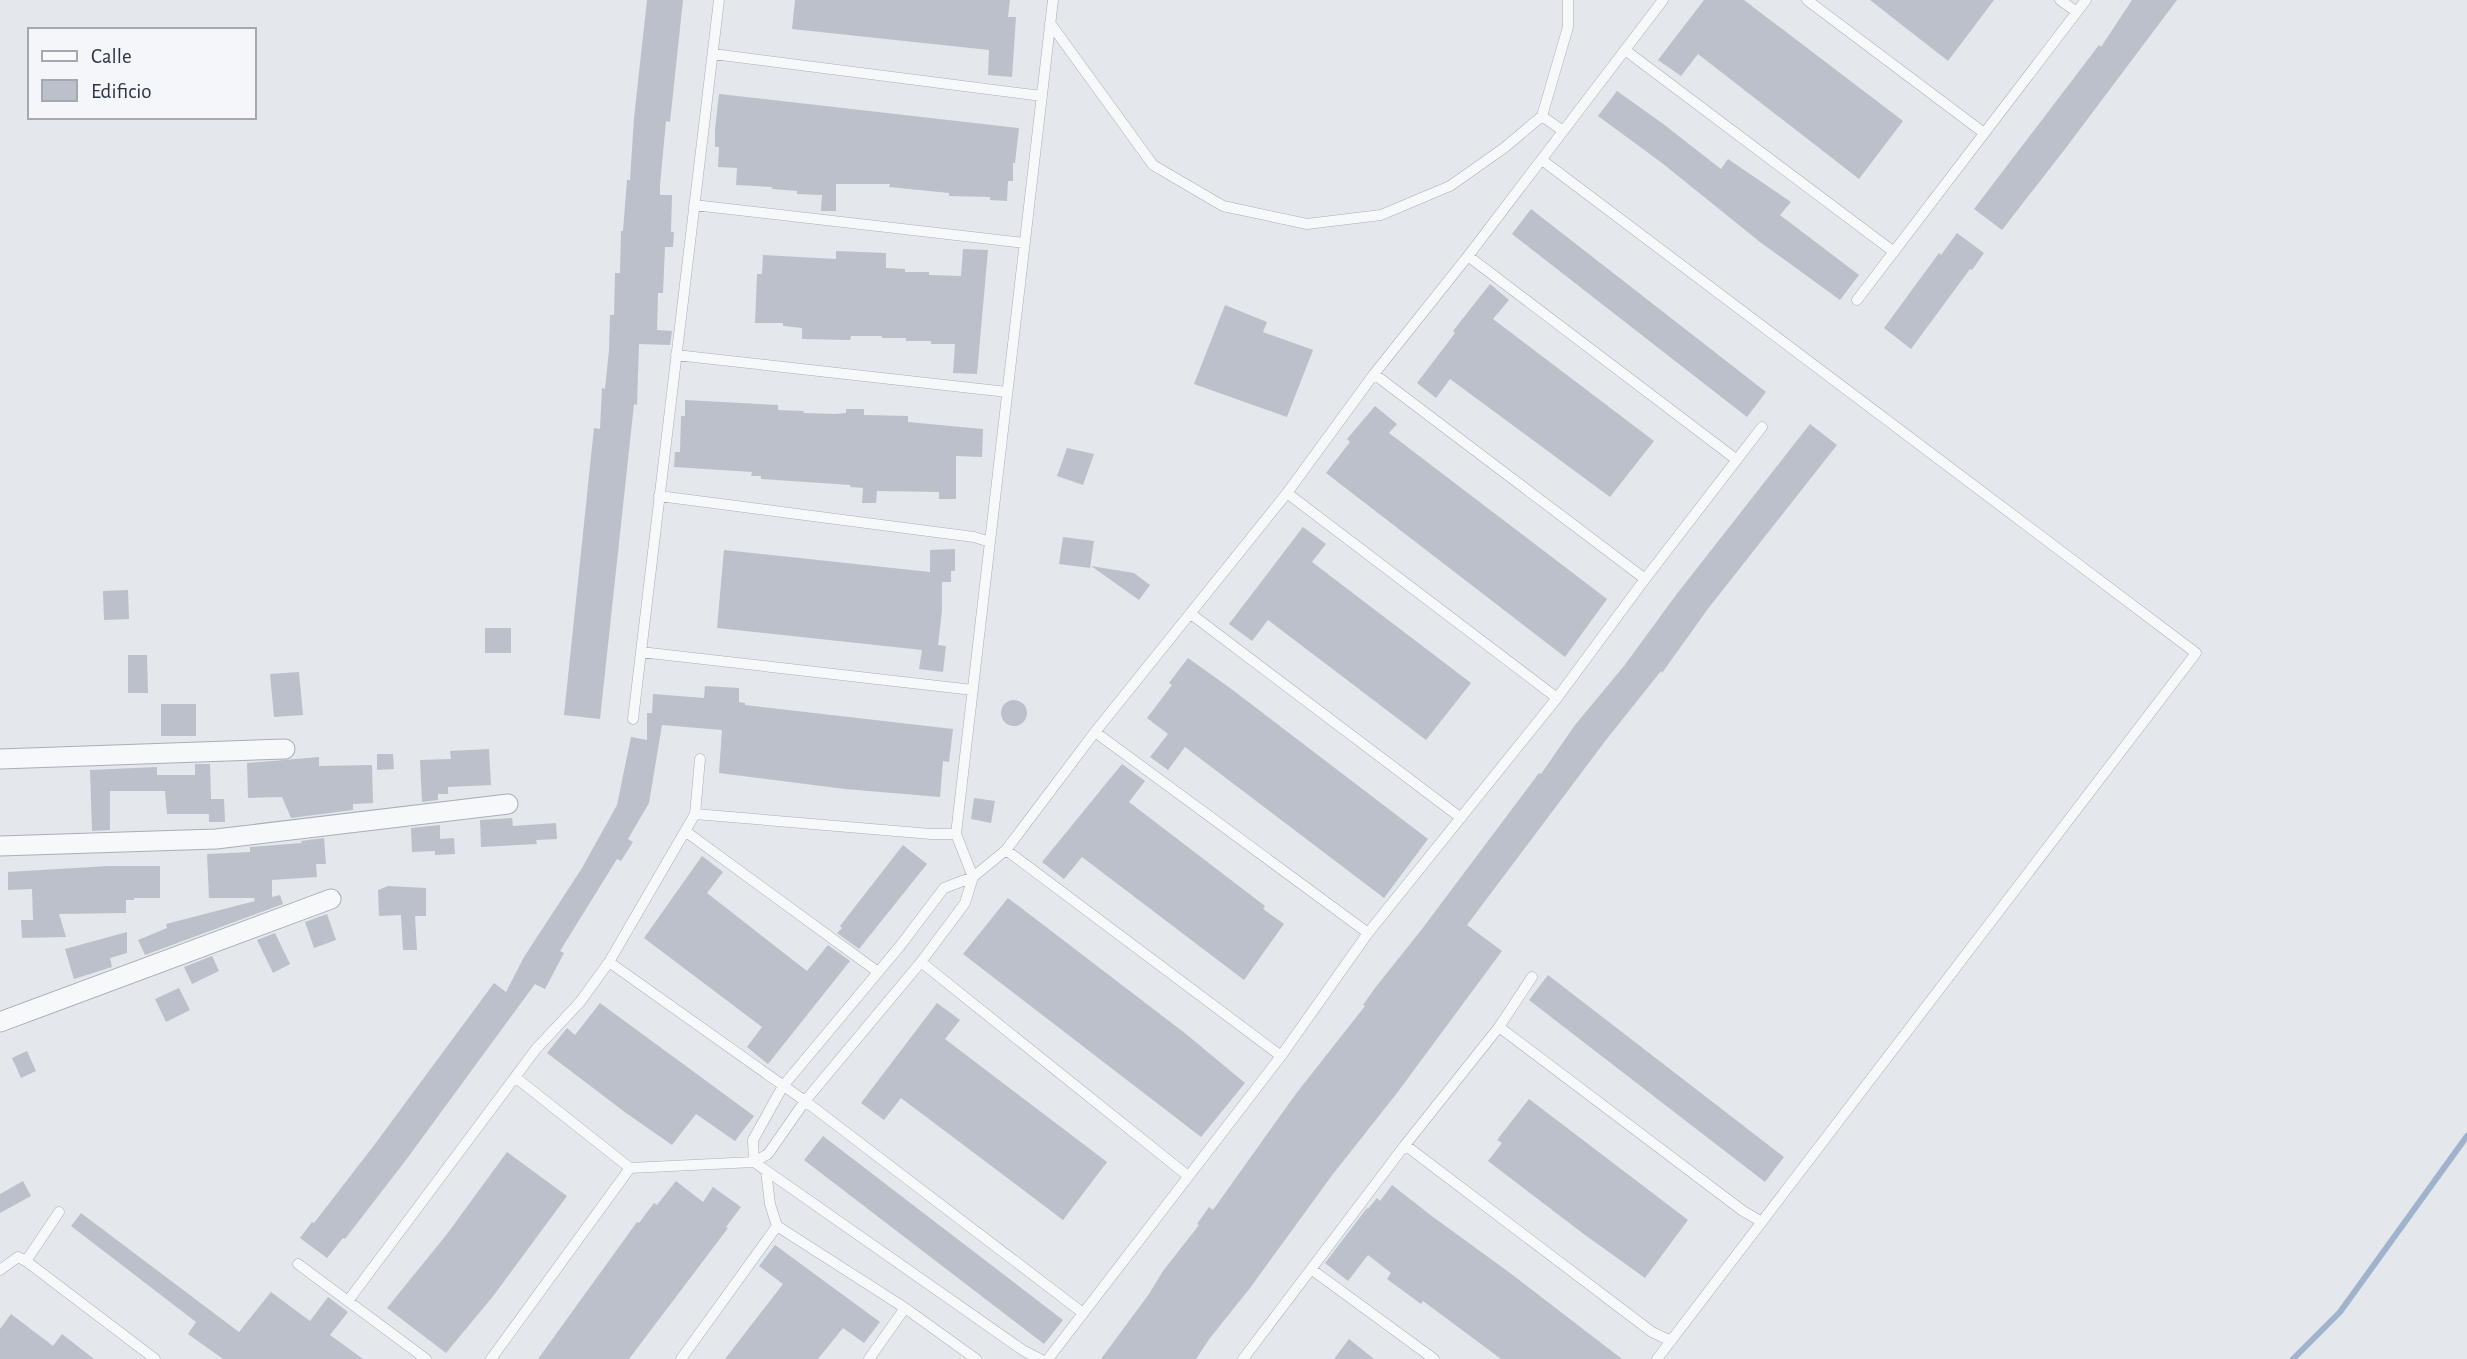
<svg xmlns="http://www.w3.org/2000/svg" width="2467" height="1359" font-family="'Alegreya Sans',sans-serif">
	<rect width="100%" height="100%" fill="#e4e7ec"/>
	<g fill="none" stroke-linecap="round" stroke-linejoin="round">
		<path stroke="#9fb4cc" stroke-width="6" d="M 2293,1359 L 2340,1312 L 2467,1136"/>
	</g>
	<path fill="#bbc0ca" d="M 647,0 L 683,0 L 670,122 L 666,121 L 660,185 L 660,195 L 672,195 L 671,232 L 674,232 L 673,247 L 665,247 L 663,293 L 658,293 L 657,330 L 672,331 L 670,345 L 639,344 L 637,405 L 634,404 L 600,719 L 564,715 L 594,428 L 600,429 L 602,388 L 605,389 L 609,350 L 610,315 L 614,315 L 615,273 L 620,273 L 621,231 L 623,231 L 627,180 L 630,180 L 634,118 Z
		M 795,0 L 1010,0 L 1008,17 L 1016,17 L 1012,77 L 988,75 L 989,50 L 792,29 Z
		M 1704,0 L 1744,0 L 1903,121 L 1859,179 L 1698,54 L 1681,76 L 1658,60 Z
		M 1870,0 L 1994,0 L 1948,61 Z
		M 2132,0 L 2177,0 L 2065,149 L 2002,230 L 1974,209 L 2099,45 L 2101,47 Z
		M 1617,91 L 1662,123 L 1721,169 L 1728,159 L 1791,202 L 1780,215 L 1859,275 L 1840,300 L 1760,242 L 1662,163 L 1598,116 Z
		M 719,94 L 1019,128 L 1015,163 L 1013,163 L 1013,181 L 1008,181 L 1007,201 L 990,200 L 990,197 L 949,196 L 949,193 L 889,187 L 890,184 L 836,184 L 836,211 L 821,211 L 822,195 L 797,194 L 797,191 L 772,189 L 772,187 L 736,185 L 737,168 L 718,167 L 719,147 L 715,147 L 715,129 Z
		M 1531,209 L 1766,392 L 1747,417 L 1512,234 Z
		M 1957,233 L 1984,253 L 1972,270 L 1970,269 L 1911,349 L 1884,328 L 1939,253 L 1941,255 Z
		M 963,249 L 988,250 L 977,374 L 953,373 L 955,344 L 931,344 L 931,341 L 906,341 L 906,338 L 882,338 L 882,336 L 851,336 L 850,340 L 802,339 L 802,328 L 783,326 L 783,323 L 755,323 L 757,274 L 762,274 L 763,255 L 836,259 L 836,251 L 886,253 L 886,268 L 905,269 L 905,272 L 929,272 L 929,275 L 961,276 Z
		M 1490,284 L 1509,300 L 1493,319 L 1654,441 L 1610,497 L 1450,379 L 1436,398 L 1417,383 L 1455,333 L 1453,331 Z
		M 1225,305 L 1267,322 L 1263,332 L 1313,350 L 1287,417 L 1194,384 Z
		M 685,400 L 778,405 L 778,410 L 804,411 L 803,413 L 835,414 L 846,413 L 846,409 L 864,409 L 864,415 L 908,416 L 908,422 L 983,429 L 982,457 L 956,456 L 956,499 L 939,499 L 939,492 L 877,491 L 876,503 L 862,503 L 863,488 L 850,487 L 850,485 L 761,479 L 761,476 L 751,476 L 752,472 L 674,467 L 675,452 L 680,452 L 681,416 L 685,416 Z
		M 1375,406 L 1397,424 L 1389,433 L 1607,599 L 1565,657 L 1326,473 L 1350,442 L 1347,439 Z
		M 1810,424 L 1837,445 L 1707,610 L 1662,673 L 1661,671 L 1606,740 L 1467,925 L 1502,951 L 1397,1093 L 1333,1174 L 1250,1288 L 1210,1338 L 1196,1359 L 1101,1359 L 1149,1294 L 1163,1271 L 1199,1225 L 1197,1224 L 1209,1207 L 1213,1210 L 1295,1095 L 1365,1006 L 1363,1005 L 1375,988 L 1422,929 L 1539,773 L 1541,774 L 1575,725 L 1624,666 L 1676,595 Z
		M 1067,448 L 1094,454 L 1083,485 L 1057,476 Z
		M 1303,527 L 1326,544 L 1312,562 L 1471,683 L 1426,740 L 1268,620 L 1252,641 L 1229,624 Z
		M 1063,537 L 1094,541 L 1090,568 L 1059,564 Z
		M 955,549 L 955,571 L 951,571 L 951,582 L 942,582 L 942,611 L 938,645 L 946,646 L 943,672 L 919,669 L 922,650 L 717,628 L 724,550 L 930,572 L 930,550 Z
		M 1091,566 L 1134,573 L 1150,585 L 1139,600 Z
		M 128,590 L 129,619 L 104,620 L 103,591 Z
		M 485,628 L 511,628 L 511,653 L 485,653 Z
		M 128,655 L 147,655 L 148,693 L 128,693 Z
		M 1188,658 L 1230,688 L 1428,839 L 1384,898 L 1185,747 L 1168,770 L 1150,757 L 1168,734 L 1147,718 L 1172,685 L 1169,683 Z
		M 299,672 L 303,715 L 274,717 L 270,674 Z
		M 705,686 L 739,688 L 739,702 L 745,703 L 745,705 L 953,729 L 949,762 L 943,761 L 940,797 L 845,789 L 719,773 L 722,730 L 662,725 L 649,803 L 628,839 L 633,842 L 621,861 L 617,859 L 560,951 L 564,953 L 545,989 L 535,984 L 406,1160 L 345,1239 L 343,1238 L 327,1258 L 300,1238 L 312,1222 L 314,1223 L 375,1144 L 494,983 L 506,992 L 524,957 L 582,868 L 617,805 L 631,737 L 647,740 L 647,713 L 652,713 L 653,694 L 704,698 Z
		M1001 713a13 13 0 1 1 26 0a13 13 0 1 1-26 0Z
		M 161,704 L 196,704 L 196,736 L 161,736 Z
		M 489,749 L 491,785 L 448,787 L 448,794 L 438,794 L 438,800 L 422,802 L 420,760 L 451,759 L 450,751 Z
		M 377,754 L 393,754 L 394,769 L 377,770 Z
		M 319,757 L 319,766 L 372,765 L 373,803 L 353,804 L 353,810 L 291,818 L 282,797 L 248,798 L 247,763 Z
		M 195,764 L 210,764 L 211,799 L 224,799 L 225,822 L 209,822 L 209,814 L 167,814 L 165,791 L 110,791 L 110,830 L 92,831 L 90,770 L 157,767 L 157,775 L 195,775 Z
		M 1122,764 L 1145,781 L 1129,802 L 1265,906 L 1263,909 L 1284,924 L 1244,980 L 1082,857 L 1064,879 L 1042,862 Z
		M 974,798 L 995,801 L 991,823 L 971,819 Z
		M 512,818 L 513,826 L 556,823 L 557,839 L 536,840 L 537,844 L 481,847 L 480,820 Z
		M 440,825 L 440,839 L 454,838 L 455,854 L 435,855 L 435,851 L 412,852 L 411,828 Z
		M 324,838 L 326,864 L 316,864 L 317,877 L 272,880 L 272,897 L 280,895 L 283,904 L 145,955 L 138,940 L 167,928 L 166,924 L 255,901 L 254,898 L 209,898 L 207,854 L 250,852 L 250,847 L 302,843 L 301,841 Z
		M 903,845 L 927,864 L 859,949 L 837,933 L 842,928 L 840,926 Z
		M 702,856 L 723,872 L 707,893 L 807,971 L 828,945 L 850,961 L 768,1064 L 747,1047 L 762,1027 L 644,938 Z
		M 108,866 L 160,866 L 160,898 L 134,898 L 134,900 L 126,900 L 126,913 L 59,914 L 66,937 L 22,938 L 21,920 L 33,920 L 32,889 L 8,890 L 8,872 Z
		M 388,886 L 426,888 L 426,916 L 415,916 L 417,950 L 403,950 L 401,915 L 379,916 L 378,890 Z
		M 1008,898 L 1186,1034 L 1245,1083 L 1201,1137 L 963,954 Z
		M 327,914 L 336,940 L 314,948 L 305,922 Z
		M 127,932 L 127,953 L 110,958 L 112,967 L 74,979 L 65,949 Z
		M 275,933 L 290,964 L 273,973 L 257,940 Z
		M 212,956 L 219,971 L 192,984 L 184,967 Z
		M 1548,975 L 1784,1157 L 1765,1182 L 1529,1000 Z
		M 179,988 L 190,1010 L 166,1022 L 155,999 Z
		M 600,1003 L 754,1116 L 735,1141 L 696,1114 L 672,1145 L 626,1113 L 547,1053 L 567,1028 L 575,1035 Z
		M 937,1003 L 960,1020 L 945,1039 L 1107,1162 L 1063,1220 L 901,1098 L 884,1120 L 861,1103 Z
		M 27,1051 L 36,1071 L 21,1078 L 12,1058 Z
		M 1529,1099 L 1688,1220 L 1645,1278 L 1585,1235 L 1488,1161 L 1502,1143 L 1497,1140 Z
		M 823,1136 L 1063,1320 L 1044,1344 L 804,1160 Z
		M 507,1152 L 567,1196 L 494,1295 L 446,1353 L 387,1308 L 447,1234 Z
		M 23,1181 L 31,1196 L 0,1213 L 0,1194 Z
		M 676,1181 L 703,1202 L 713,1187 L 741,1207 L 726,1227 L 728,1228 L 629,1359 L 538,1359 L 637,1222 L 639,1223 L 654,1203 L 657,1205 Z
		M 1392,1185 L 1433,1217 L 1506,1270 L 1622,1359 L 1501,1359 L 1423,1301 L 1421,1304 L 1387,1279 L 1391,1273 L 1368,1255 L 1348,1281 L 1325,1263 L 1367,1208 L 1368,1209 L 1377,1198 L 1380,1201 Z
		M 81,1213 L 239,1332 L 271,1292 L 310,1321 L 328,1297 L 348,1312 L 330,1335 L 363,1359 L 223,1359 L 188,1334 L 196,1322 L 71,1226 Z
		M 775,1245 L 880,1322 L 864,1343 L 843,1328 L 818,1359 L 725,1359 L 783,1284 L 759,1266 Z
		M 11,1314 L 53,1346 L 62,1334 L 94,1359 L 0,1359 L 0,1329 Z
		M 1349,1339 L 1374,1359 L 1334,1359 Z"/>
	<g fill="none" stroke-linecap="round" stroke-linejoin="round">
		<g stroke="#a9aeb7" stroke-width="11">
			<path id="lane" d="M 1053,0 L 956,834 L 973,877 L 965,903 L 921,962 L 805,1101 L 768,1154 L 754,1162 L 753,1140 L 783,1086 L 900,946 L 944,888 L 973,877 L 1006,850 L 1095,732 L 1287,493 L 1374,374 L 1468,256 L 1663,0
				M 1807,0 L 1984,133
				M 2060,0 L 2077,12
				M 1050,23 L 1153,165 L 1223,206 L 1307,224 L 1381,215 L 1450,186 L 1504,148 L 1542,116 L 1563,131
				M 1625,50 L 1894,252
				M 713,54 L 1042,96
				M 1542,116 L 1568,27 L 1568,0
				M 1542,160 L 2196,653 L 1657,1359
				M 694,205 L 1025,243
				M 1468,256 L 1737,460
				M 1857,300 L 2086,0
				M 676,355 L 1007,392
				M 1374,374 L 1645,579
				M 1287,493 L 1557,698
				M 659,496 L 974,537 L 990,542
				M 1191,614 L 1461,818
				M 641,652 L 973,690
				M 633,719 L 719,0
				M 1095,732 L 1368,933
				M 695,814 L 931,834 L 956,834
				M 685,831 L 878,972
				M 1006,850 L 1281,1056
				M 609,962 L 805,1101 L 1083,1313
				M 921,962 L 1188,1176
				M 1499,1027 L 1743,1211 L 1762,1222
				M 515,1077 L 630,1168 L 754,1162 L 1024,1351 L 1040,1359
				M 1405,1145 L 1652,1332 L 1671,1341
				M 766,1171 L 770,1204 L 777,1226 L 905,1308 L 976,1359
				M 26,1261 L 59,1212
				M 298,1264 L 426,1359
				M 1311,1269 L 1434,1359
				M 0,1270 L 18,1257 L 26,1261 L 155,1359
				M 348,1301 L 536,1049 L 580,1002 L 609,962 L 695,814 L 700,759
				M 491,1359 L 630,1168
				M 681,1359 L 777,1226
				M 869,1359 L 905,1308
				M 1048,1359 L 1281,1056 L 1368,933 L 1557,698 L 1645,579 L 1762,427
				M 1243,1359 L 1405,1145 L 1499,1027 L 1532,977"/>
		</g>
		<g stroke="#a9aeb7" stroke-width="21">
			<path id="street" d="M 0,759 L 285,749
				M 0,846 L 216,839 L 508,804
				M 0,1022 L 331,899"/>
		</g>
		<use href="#lane" stroke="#f7f8fa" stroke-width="10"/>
		<use href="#street" stroke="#f7f8fa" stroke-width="19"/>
	</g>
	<rect x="28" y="28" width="228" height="91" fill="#f4f6f9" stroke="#a4a8b1" stroke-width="2"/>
	<rect x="42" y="51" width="35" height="10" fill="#f7f8fa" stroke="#a4a8b1" stroke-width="2"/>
	<text x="91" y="63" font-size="21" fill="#2b3445">Calle</text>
	<rect x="42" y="80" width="35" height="21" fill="#bbc0ca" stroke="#a4a8b1" stroke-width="2"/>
	<text x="91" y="98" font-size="21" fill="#2b3445">Edificio</text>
</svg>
